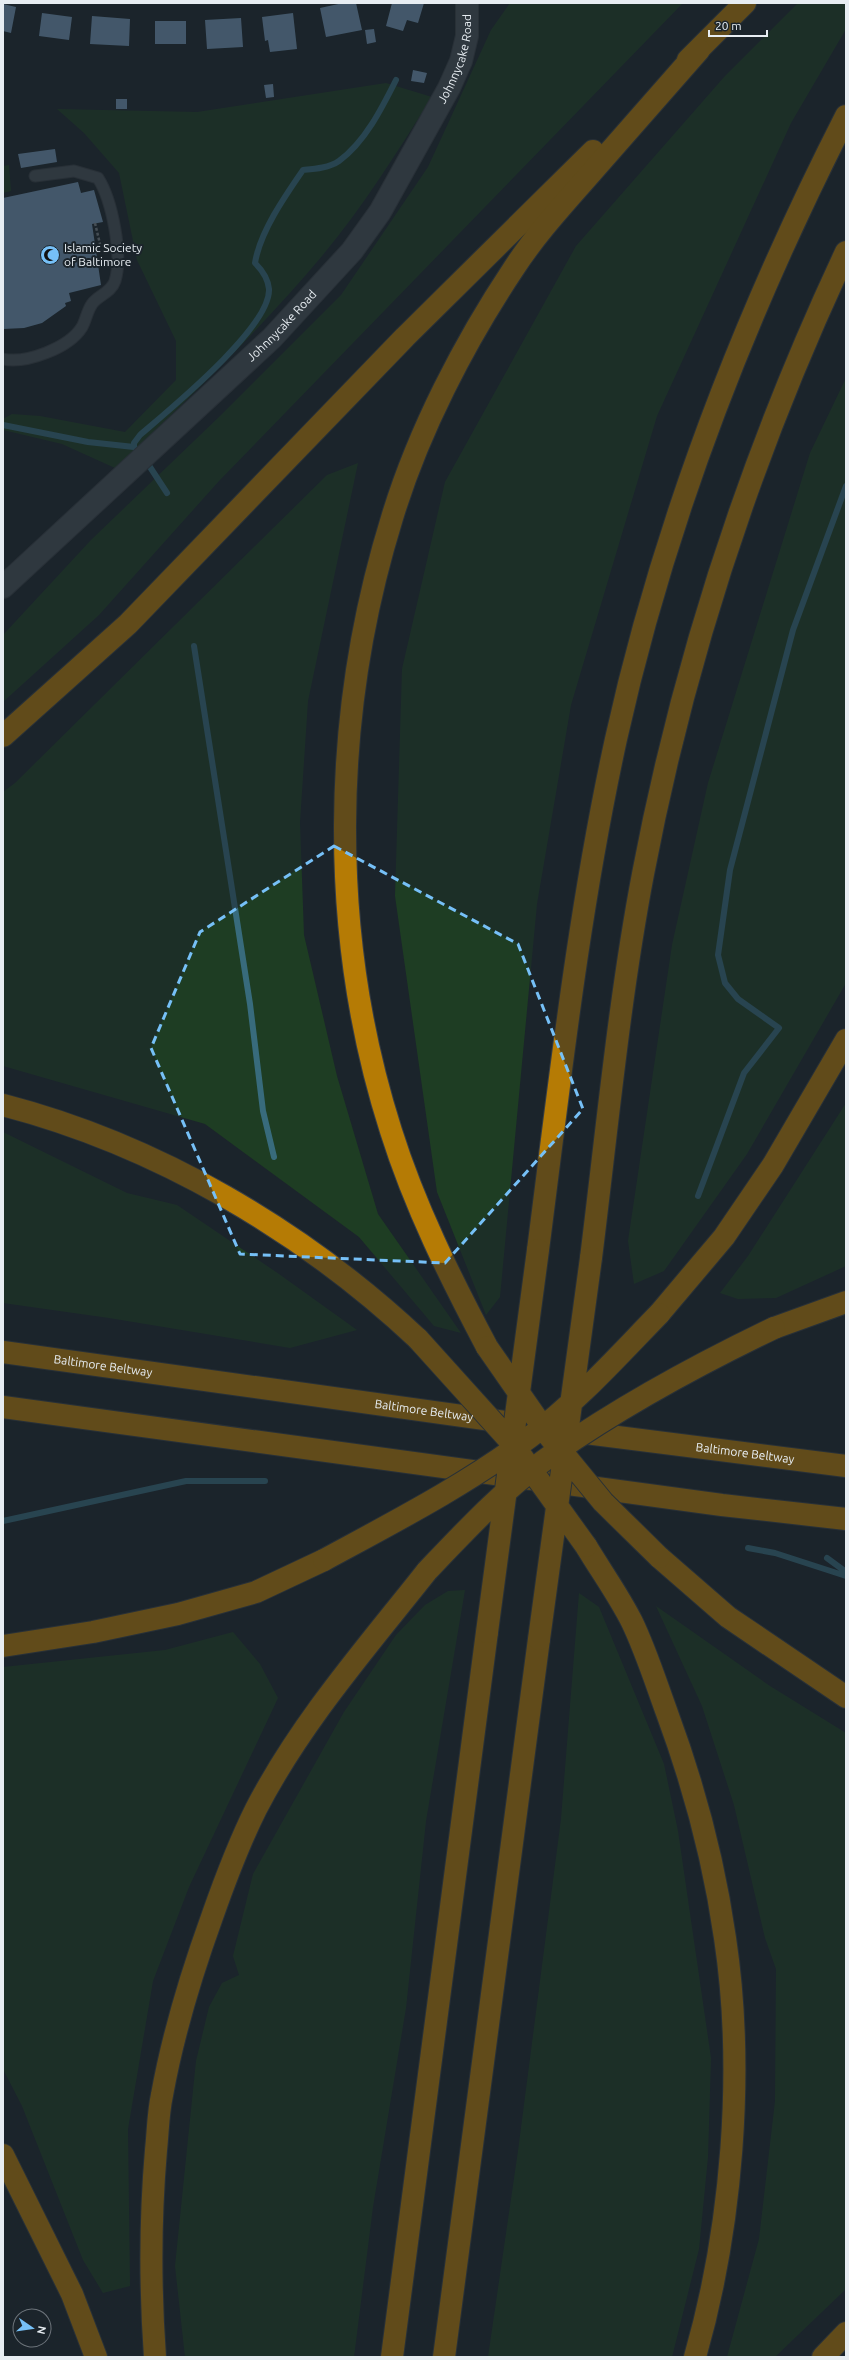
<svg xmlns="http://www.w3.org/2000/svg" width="849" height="2360" font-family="Ubuntu,sans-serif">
	<rect width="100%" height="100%" fill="#1b242b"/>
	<path fill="#1e3d23" d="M 510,3 L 683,3 L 219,481 L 99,615 L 3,702 L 3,635 L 91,540 L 220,416 L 341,295 L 428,167 L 491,30 Z
		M 798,3 L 846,3 L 846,29 L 791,123 L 657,416 L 571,705 L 537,904 L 500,1297 L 486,1315 L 437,1192 L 395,896 L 402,669 L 445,482 L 576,246 L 725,76 Z
		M 386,83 L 432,97 C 397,152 363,207 322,256 C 258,332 187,401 115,468 L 62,444 L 3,430 L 3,419 L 12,414 L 40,416 L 125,432 L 176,380 L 176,341 L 137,260 L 119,173 L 84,133 L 57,109 L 197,112 Z
		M 9,165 L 11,191 L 3,193 L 3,166 Z
		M 846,378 L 846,983 L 747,1154 L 664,1271 L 634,1284 L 628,1241 L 672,945 L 708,783 L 810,453 Z
		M 358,463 L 308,701 L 300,822 L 304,935 L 337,1076 L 378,1214 L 461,1333 L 434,1326 L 359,1237 L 205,1124 L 3,1066 L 3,792 L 15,783 L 327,475 Z
		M 846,1103 L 846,1266 L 776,1298 L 738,1299 L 720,1293 L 748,1256 Z
		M 3,1132 L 127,1193 L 177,1205 L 279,1274 L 357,1330 L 290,1348 L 109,1318 L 3,1303 Z
		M 465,1590 L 426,1821 L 406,2008 L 373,2207 L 354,2357 L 185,2357 L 175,2266 L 196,2061 L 209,2007 L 222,1983 L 239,1975 L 233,1956 L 253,1874 L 344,1712 L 396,1635 L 425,1605 L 448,1591 Z
		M 579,1593 L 599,1607 L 664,1764 L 678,1831 L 711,2058 L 708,2157 L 699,2249 L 672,2357 L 488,2357 L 518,2151 L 561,1819 Z
		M 656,1606 L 770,1686 L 846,1733 L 846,2289 L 775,2357 L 727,2357 L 759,2239 L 775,2101 L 776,1969 L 765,1938 L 734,1805 L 702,1706 Z
		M 233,1632 L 260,1664 L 278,1698 L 189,1887 L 153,1981 L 128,2129 L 130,2286 L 103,2293 L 83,2260 L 22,2106 L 3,2069 L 3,1667 L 165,1650 Z"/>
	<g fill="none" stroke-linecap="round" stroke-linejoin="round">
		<path stroke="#386b7c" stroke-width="6" d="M 3,425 L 88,442 L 134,447
			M 138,452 L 134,447 L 134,443 L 140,435 C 169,410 271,327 269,289 C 268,278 262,270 255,263 C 260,232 285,196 303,170 C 314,169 329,168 339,161 C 365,142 382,108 396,80
			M 150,467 L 167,493
			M 194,646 L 250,1004 L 263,1111 L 274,1157
			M 698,1196 L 744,1073 L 779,1028 L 738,999 L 725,983 L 718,955 L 730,870 L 793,630 L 846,486
			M 3,1521 L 186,1481 L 265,1481
			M 748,1548 L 775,1553 L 846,1576
			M 827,1558 L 846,1572"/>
	</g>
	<path fill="#7396b6" d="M 343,3 L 356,3 L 362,30 L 326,37 L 320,8 Z
		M 392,3 L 424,3 L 418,23 L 407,20 L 403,31 L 386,26 Z
		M 3,4 L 16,7 L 11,33 L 3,31 Z
		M 42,13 L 72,17 L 69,40 L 39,36 Z
		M 293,13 L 297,49 L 270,52 L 268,40 L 265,41 L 262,17 Z
		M 92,16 L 130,19 L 129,46 L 90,44 Z
		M 241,18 L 243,47 L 207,49 L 205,20 Z
		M 155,21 L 186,21 L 186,44 L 155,44 Z
		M 374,29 L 376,42 L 367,44 L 365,30 Z
		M 413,70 L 427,73 L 424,83 L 411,81 Z
		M 273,84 L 274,97 L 266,98 L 264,85 Z
		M 116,99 L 127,99 L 127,109 L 116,109 Z
		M 55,149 L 57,162 L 21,168 L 18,154 Z
		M 78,182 L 81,193 L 94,190 L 103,222 L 92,224 L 101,285 L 69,293 L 71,301 L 65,303 L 66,306 L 42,323 L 24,328 L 3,329 L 3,198 Z"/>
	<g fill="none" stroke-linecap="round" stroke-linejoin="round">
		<g stroke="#383e44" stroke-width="13">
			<path id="lane" d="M 3,359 C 26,364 69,348 82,327 C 86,320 87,311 92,304 C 98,295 111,293 115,281 C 123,255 112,200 98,178 L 74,171 L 35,176"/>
		</g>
		<g stroke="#383e44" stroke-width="24">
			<g id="street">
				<path id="s1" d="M 3,587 L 272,338 L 352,251 L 380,212 L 449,88 L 461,61 L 467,36 L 467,3"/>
			</g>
		</g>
		<g stroke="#383e44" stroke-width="24">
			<g id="highway">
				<path d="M 688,60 L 745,3"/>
				<path d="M 3,736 L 128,624 L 405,337 L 593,151"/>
				<path d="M 3,1105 C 157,1145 303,1231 418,1339"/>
				<path d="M 538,1250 C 560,1079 579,908 616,739 C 664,522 745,314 846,116"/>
				<path d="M 591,1258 C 607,1130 619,1000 643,874 C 684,658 753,450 846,252"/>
				<path d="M 659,1314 L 724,1237 L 773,1165 L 846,1040"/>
				<path d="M 774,1328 L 846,1302"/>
				<path d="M 487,1347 C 450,1277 415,1207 391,1131 C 328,934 331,715 392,518 C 418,432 464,343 514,268 C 536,234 564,204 591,173 C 627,132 663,91 699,50"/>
				<path id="s2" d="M 3,1352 L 570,1431 L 846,1466"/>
				<path d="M 3,1407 L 722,1505 L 846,1519"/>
				<path d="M 586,1546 C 601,1571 619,1596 632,1622 C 646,1651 656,1683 667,1713 C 694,1786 714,1861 725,1938 C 745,2071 732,2228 695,2357"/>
				<path d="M 659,1557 L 728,1617 L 846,1697"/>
				<path d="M 3,1646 L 93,1632 L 178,1614 L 256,1592 L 324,1560"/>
				<path d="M 3,2155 L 72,2294 L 96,2357"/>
				<path d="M 155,2357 C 150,2288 150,2220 156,2150 C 158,2132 158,2113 162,2095 C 173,2034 191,1975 212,1917 C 225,1880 239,1843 256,1809 C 301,1722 367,1647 427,1571"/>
				<path d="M 392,2357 L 487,1632"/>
				<path d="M 444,2357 L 539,1639"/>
				<path d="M 823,2357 L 846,2333"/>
			</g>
		</g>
		<path stroke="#798087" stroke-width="2.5" stroke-dasharray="3 2" stroke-linecap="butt" d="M 95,223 L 100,244"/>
		<use href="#lane" stroke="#475058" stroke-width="11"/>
		<use href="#street" stroke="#475058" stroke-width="22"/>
		<use href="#highway" stroke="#b57b05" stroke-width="22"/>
		<g stroke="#383e44" stroke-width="24" stroke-linecap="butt">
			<path id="highway-bridge" d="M 418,1339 L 512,1443 L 586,1546
				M 487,1347 L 549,1436 L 603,1502 L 659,1557
				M 324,1560 C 394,1522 466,1485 530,1437 C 577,1402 618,1356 659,1314
				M 427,1571 C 466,1530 506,1487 553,1454 C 623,1405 697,1365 774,1328
				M 487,1632 L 538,1250
				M 539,1639 L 591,1258"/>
		</g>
		<use href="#highway-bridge" stroke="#b57b05" stroke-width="22"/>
	</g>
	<path d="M0 0H849V2360H0ZM 334,846 L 518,944 L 583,1109 L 445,1263 L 240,1254 L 151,1048 L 200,932 Z" fill="#1b242b" fill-opacity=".55" fill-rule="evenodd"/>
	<path fill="none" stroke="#76c0f7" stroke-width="3" stroke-dasharray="8 5" stroke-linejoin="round" d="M 334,846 L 518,944 L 583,1109 L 445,1263 L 240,1254 L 151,1048 L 200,932 Z"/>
	<defs>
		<g id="mosque-disc" transform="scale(1)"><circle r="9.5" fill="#76c0f7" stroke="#1b242b"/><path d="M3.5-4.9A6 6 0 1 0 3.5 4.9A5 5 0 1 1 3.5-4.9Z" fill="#111"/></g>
	</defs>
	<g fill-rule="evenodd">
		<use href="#mosque-disc" x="50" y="255"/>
	</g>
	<g text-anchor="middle" stroke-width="4" stroke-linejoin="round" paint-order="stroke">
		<g font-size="12" fill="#e7edf2" stroke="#1b242b">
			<text dy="4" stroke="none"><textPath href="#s1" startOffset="705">Johnnycake Road</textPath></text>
			<text dy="4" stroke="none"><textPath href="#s1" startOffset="382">Johnnycake Road</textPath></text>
			<text dy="4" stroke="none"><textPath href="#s2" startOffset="101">Baltimore Beltway</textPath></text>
			<text dy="4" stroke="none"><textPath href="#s2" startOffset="425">Baltimore Beltway</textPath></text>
			<text dy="4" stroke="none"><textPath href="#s2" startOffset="749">Baltimore Beltway</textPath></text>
		</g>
		<g font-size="12" fill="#e7edf2" stroke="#1b242b" text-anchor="start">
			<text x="64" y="252">Islamic Society<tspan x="64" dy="14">of Baltimore</tspan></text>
		</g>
	</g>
	<rect width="849" height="2360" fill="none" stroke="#e7edf2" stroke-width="8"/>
	<g transform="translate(32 2328) rotate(103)"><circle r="19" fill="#1b242b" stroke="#6d747b"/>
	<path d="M0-3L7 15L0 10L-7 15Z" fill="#76c0f7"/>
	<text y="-6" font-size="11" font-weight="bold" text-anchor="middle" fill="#e7edf2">N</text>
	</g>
	<path d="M709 30v6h58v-6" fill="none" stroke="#e7edf2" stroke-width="2"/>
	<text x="715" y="30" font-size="12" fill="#e7edf2" stroke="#1b242b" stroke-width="3" paint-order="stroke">20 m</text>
</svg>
